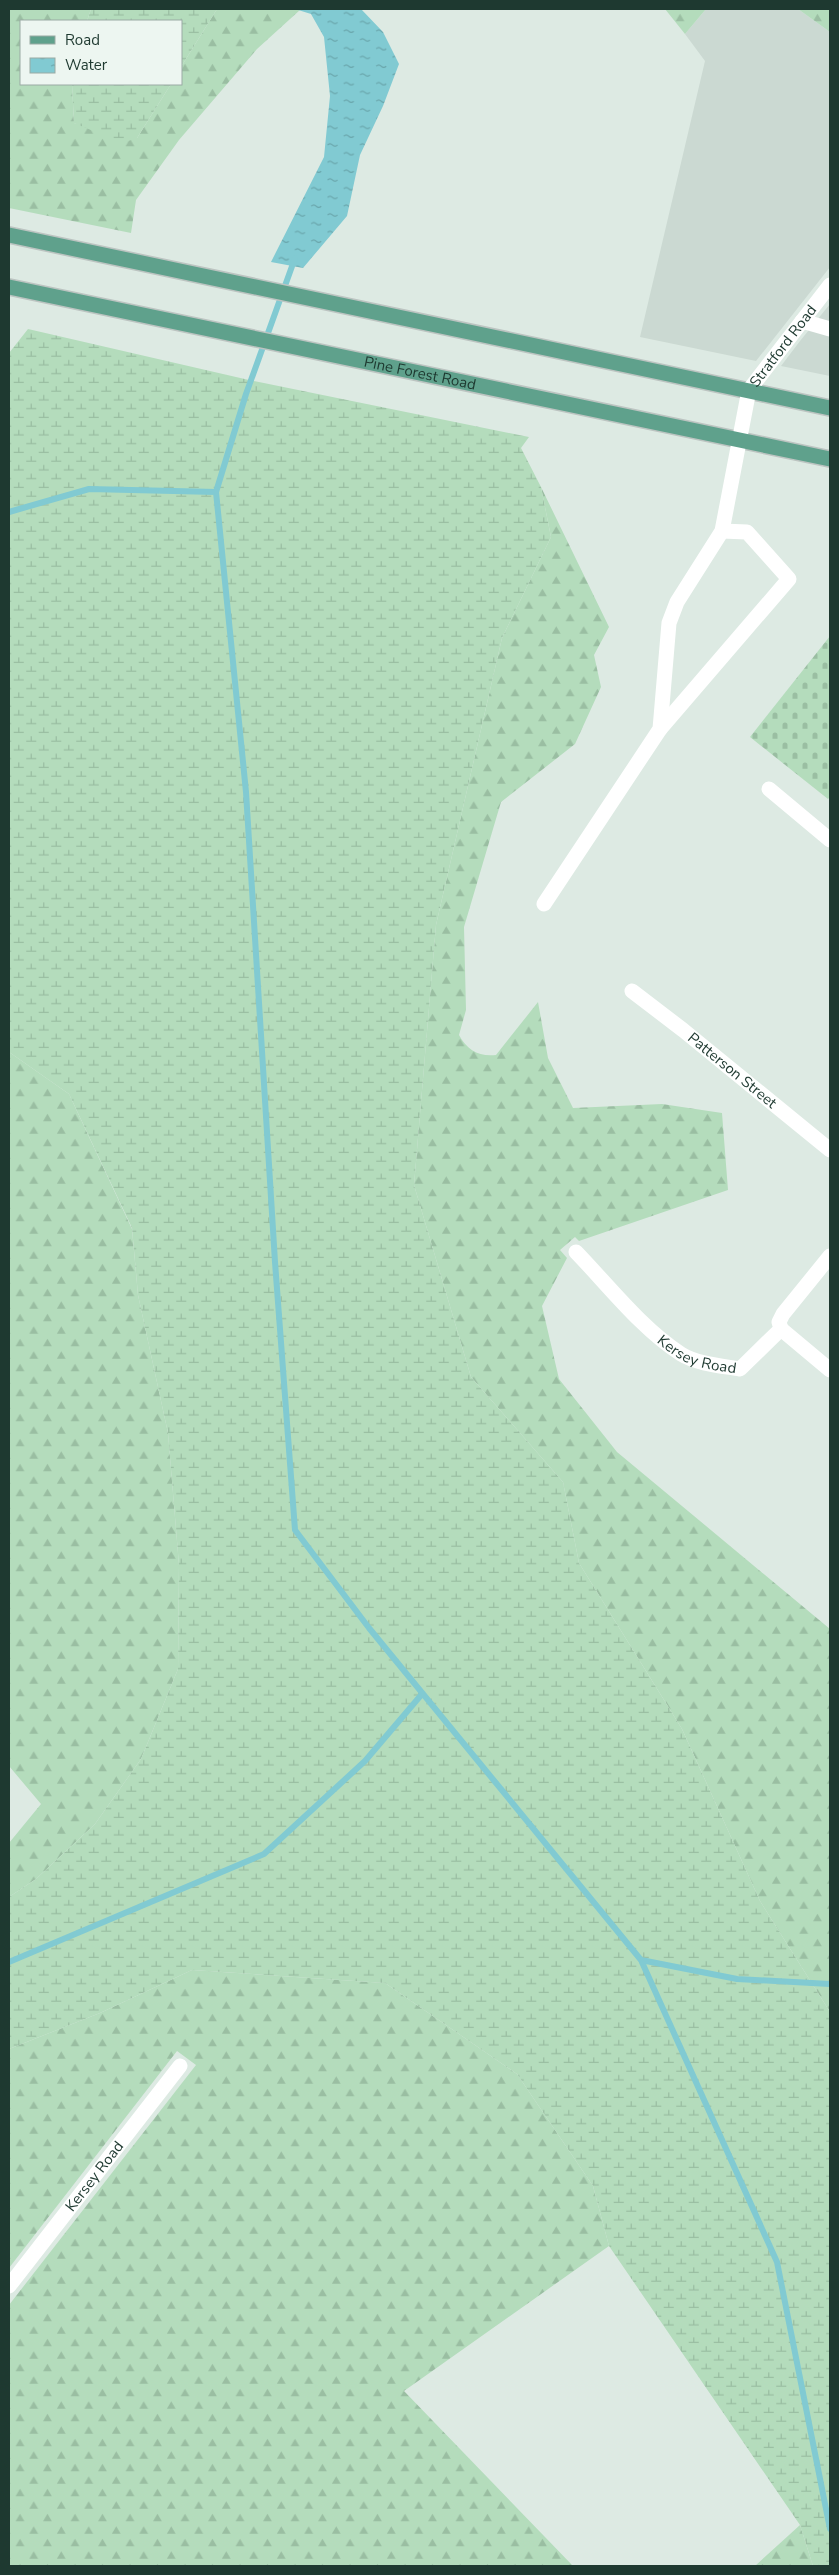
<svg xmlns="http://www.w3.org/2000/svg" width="839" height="2575" font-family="'Nunito Sans',sans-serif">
	<defs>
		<pattern id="forest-firs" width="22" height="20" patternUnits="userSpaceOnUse" patternTransform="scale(1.25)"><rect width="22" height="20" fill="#b4dcbc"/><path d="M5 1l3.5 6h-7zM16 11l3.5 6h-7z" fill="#9abea2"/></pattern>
		<pattern id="wetland-marsh" width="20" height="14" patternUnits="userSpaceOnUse" patternTransform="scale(1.25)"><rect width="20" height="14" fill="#b4dcbc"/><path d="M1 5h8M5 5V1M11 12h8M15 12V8" fill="none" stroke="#9abea2"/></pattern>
		<pattern id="cemetery-stones" width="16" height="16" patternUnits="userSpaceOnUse" patternTransform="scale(1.25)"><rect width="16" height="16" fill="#b4dcbc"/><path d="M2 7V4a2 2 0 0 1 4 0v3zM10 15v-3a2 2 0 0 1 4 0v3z" fill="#9abea2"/></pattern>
		<pattern id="water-ripples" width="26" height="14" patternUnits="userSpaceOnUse" patternTransform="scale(1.25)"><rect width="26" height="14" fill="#81cad2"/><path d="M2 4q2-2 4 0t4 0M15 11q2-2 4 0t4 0" fill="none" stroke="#69a5ab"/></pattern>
	</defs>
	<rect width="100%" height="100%" fill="#ddeae3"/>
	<path fill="#cbd9d2" d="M 706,9 L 798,9 L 830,32 L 830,267 L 756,361 L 640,337 L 705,61 L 685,34 Z
		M 830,304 L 830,376 L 781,366 L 800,341 Z"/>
	<path fill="url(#forest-firs)" d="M 9,9 L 91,9 L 87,21 L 21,21 L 21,84 L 72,84 L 74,123 L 137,138 L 171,84 L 181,84 L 181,67 L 217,9 L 300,10 L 257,49 L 179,140 L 136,200 L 131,233 L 9,208 Z
		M 665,9 L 706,9 L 685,34 Z
		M 798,9 L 830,9 L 830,32 Z
		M 541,487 L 609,627 L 594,655 L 601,687 L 575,744 L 501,802 L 464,927 L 466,1010 L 459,1035 C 467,1050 479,1057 496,1055 L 538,1002 L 548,1058 L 573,1108 L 662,1104 L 722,1113 L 728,1190 L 579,1241 L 575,1237 L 560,1250 L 567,1258 L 542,1306 L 559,1379 L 617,1452 L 830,1629 L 830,2012 L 760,1901 L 682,1729 L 579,1563 L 563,1482 L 471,1377 L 414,1185 L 436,925 L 502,638 L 551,537 Z
		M 9,1052 L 69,1094 L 132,1229 L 138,1295 L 168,1433 L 179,1565 L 178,1669 L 141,1759 L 95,1824 L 36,1879 L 9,1897 L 9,1843 L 41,1804 L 9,1766 Z
		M 192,1970 L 385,1983 L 517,2074 L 593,2186 L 609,2246 L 404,2391 L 573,2566 L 9,2566 L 9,2305 L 196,2065 L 177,2051 L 9,2268 L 9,2049 L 100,2013 Z
		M 800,2525 L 813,2566 L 755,2566 Z"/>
	<path fill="url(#wetland-marsh)" d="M 91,9 L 217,9 L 181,67 L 181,21 L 87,21 Z
		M 72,84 L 171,84 L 137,138 L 122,143 L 74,123 Z
		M 28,329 L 249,380 L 529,437 L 521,448 L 541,487 L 551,537 L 502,638 L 436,925 L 414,1185 L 471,1377 L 563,1482 L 579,1563 L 682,1729 L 760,1901 L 830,2012 L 830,2566 L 813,2566 L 800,2525 L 609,2246 L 593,2186 L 517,2074 L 385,1983 L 192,1970 L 100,2013 L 9,2049 L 9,1897 L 36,1879 L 95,1824 L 141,1759 L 178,1669 L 179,1565 L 168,1433 L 138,1295 L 132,1228 L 69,1094 L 9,1052 L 9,353 Z"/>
	<path fill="url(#cemetery-stones)" d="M 830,636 L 830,797 L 828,799 L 750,737 Z"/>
	<path fill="url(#water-ripples)" d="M 295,9 L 361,9 L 383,32 L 399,64 L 383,106 L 360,155 L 347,216 L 303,268 L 271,262 L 324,157 L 330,96 L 324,37 L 311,14 Z"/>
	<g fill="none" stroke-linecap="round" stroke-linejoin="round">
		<path stroke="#81cad2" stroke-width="6" d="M 295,258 L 246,394 L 216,492 L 246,792 L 275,1262 L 295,1530 L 369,1628 L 641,1960 L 777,2262 L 830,2529
			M 9,512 L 89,489 L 216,492
			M 641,1960 L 737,1979 L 830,1984
			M 9,1962 L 264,1854 L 365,1761 L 422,1694"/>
		<g stroke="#bcc4c1" stroke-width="18">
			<g id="major">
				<path d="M 9,235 L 830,408"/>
				<path id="s5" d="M 9,287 L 830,459"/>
			</g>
		</g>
		<g stroke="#fff" stroke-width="15">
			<path d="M 802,321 L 830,329"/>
			<path d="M 660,729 L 789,579 L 747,532 L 722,531"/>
			<path d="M 769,789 L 830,840"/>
			<path id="s1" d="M 544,904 L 660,729 L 669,623 L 677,602 L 722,531 L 749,390 L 830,285"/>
			<path id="s2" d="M 632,991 L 683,1030 L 830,1150"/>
			<path id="s3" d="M 576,1252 C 608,1285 642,1329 681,1354 C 697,1364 722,1366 740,1369 L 781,1329 L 779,1322 L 783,1314 L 830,1256"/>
			<path d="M 781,1329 L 830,1370"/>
			<path id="s4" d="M 9,2286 L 180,2066"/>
		</g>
		<use href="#major" stroke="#5fa18c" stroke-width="15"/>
	</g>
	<g text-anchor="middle" stroke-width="4" stroke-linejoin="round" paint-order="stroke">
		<g font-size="15" fill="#1e3930" stroke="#edf6f1">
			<text dy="5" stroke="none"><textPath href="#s1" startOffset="622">Stratford Road</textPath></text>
			<text dy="5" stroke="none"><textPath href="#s5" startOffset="420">Pine Forest Road</textPath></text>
			<text dy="5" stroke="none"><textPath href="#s2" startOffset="128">Patterson Street</textPath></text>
			<text dy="5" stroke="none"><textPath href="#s3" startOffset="162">Kersey Road</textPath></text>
			<text dy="5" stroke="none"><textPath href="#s4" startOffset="139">Kersey Road</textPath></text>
		</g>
	</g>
	<rect width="839" height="2575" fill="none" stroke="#1e3930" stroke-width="20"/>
	<rect x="20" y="20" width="162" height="65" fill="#edf6f1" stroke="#9aaaa4"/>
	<rect x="30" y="36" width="25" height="8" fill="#5fa18c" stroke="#9aaaa4"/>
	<text x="65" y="45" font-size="15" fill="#1e3930">Road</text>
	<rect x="30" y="58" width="25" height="15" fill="url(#water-ripples)" stroke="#9aaaa4"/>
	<text x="65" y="70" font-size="15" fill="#1e3930">Water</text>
</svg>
